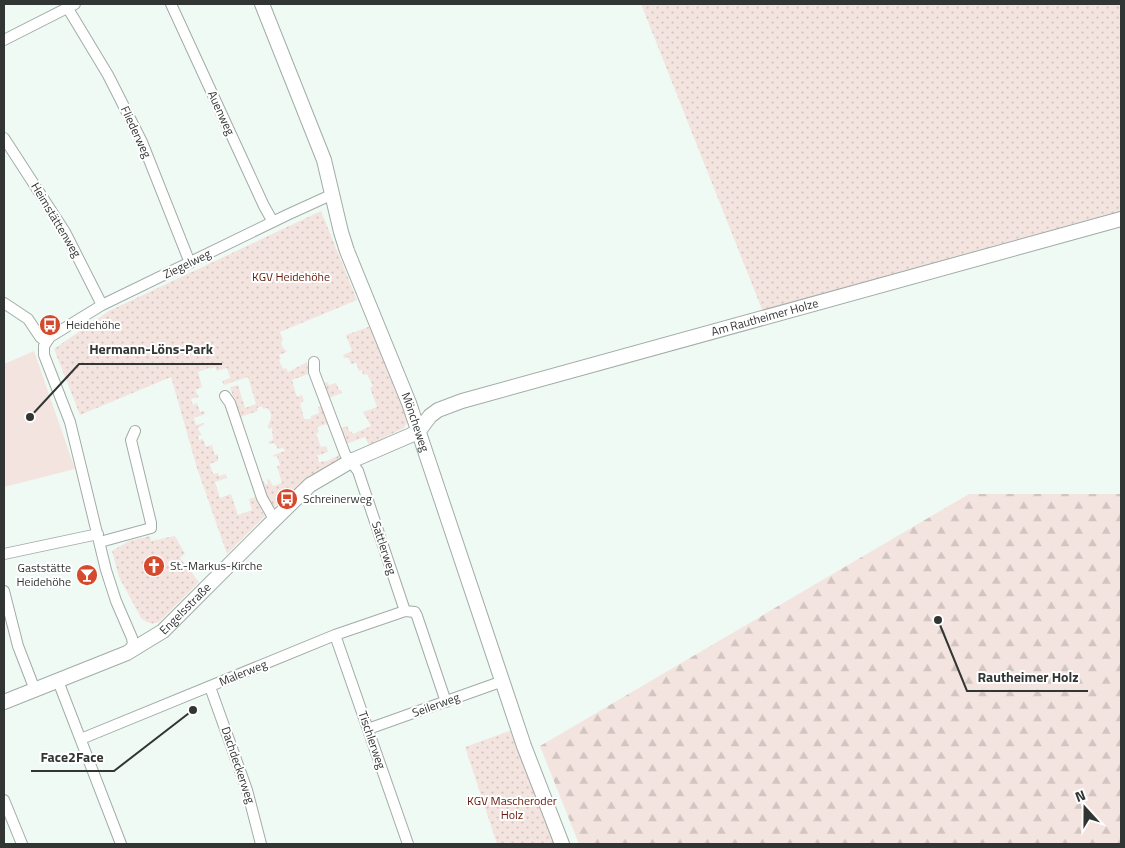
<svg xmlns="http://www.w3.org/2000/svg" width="1125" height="848" font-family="'Titillium Web',sans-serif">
	<defs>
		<pattern id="grass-dots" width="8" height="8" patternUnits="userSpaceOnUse" patternTransform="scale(1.25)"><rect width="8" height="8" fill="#f4e4e0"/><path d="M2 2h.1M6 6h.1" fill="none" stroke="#d2c4c1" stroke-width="1.8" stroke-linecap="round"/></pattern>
		<pattern id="forest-firs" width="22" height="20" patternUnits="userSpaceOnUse" patternTransform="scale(1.25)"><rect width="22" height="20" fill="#f4e4e0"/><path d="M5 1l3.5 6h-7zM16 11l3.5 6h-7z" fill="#d2c4c1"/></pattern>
	</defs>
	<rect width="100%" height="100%" fill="#effaf4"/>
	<path fill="url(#grass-dots)" d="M 641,4 L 1121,4 L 1121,213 L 763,312 Z
		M 321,211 L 357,300 L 280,332 L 283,340 L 281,342 L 283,348 L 285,349 L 287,352 L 279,355 L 281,359 L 279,360 L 283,369 L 286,368 L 288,372 L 307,362 L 311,373 L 292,380 L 297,397 L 302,395 L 304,401 L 300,403 L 304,419 L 311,419 L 311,416 L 319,413 L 318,407 L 323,405 L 333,432 L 331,433 L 327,424 L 317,427 L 319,432 L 316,434 L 321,447 L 326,446 L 328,452 L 320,455 L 317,455 L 319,462 L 327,461 L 341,454 L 343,458 L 309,477 L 274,507 L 266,494 L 261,482 L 264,481 L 265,484 L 268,484 L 267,480 L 269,479 L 273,486 L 282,483 L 277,466 L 280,465 L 277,456 L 274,457 L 273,455 L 285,451 L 283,448 L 278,449 L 274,443 L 269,444 L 268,442 L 273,440 L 272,428 L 269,429 L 268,426 L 271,418 L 271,413 L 267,408 L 263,409 L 262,406 L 257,408 L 258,411 L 240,417 L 230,387 L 238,385 L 245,408 L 256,404 L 248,377 L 224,385 L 222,381 L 230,378 L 227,368 L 217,371 L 215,367 L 210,369 L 209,368 L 198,372 L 202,387 L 195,390 L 199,397 L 191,399 L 193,405 L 197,403 L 200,412 L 204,411 L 205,414 L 194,418 L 196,425 L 204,423 L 204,425 L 197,428 L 202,435 L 198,436 L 199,440 L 203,439 L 206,447 L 212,445 L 215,455 L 218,454 L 218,461 L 210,464 L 213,474 L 218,473 L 219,476 L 226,474 L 227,478 L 215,482 L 220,498 L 231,494 L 238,515 L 252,510 L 249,499 L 257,496 L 261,510 L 265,516 L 227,554 L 197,468 L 171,377 L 80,415 L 54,349 L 109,311 Z
		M 371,326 L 408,421 L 404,428 L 369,445 L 365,437 L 346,444 L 340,428 L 347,426 L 350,432 L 351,431 L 353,434 L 371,426 L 363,412 L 377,407 L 370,388 L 373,386 L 367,374 L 363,375 L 362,370 L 359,371 L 356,363 L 351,364 L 348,357 L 344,358 L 343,355 L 352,351 L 346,335 Z
		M 327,382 L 329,385 L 336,383 L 339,390 L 341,390 L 342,393 L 329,398 L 323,383 Z
		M 150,536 L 151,541 L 175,536 L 185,554 L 180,558 L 199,582 L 159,622 C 152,625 147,623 141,618 L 119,577 L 112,551 L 129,541 Z
		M 512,730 L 555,844 L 497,844 L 465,747 Z"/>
	<path fill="url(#forest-firs)" d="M 969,494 L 1121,494 L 1121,844 L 579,844 L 540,746 Z"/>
	<path fill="#f4e4e0" d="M 34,351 L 75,469 L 4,487 L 4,364 Z"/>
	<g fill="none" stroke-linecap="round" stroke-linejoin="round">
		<g stroke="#a2aca7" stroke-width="12">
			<path id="street" d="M 171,4 L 264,206 L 273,222
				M 67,7 L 108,75 L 142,142 L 190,263
				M 4,40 L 75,4
				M 4,138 L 65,232 L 102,305
				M 4,303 L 28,319 L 40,337 L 46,342
				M 314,362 L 314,372 L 345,454 L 358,471 L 405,611 L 415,612 L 417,616 L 446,702
				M 225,396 L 230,403 L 262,498 L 274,519
				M 100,542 L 151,528 L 151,523 L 131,440 L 135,431
				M 4,554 L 98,534
				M 4,591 L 18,646 L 35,690
				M 335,635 L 408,844
				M 128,652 L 133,644 L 132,638 L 116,601 L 106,570 L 70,422 L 44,355 L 44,346 L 50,337 L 102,305 L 287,215 L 333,194
				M 58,681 L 121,844
				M 210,687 L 247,790 L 261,844
				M 368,729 L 503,681
				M 81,739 L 335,635 L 405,611
				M 4,800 L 22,844"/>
		</g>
		<g stroke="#a2aca7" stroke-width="16">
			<g id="secondary">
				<path id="s1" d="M 262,4 L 324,160 L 341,232 L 347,251 L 409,403 L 524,746 L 562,844"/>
				<path id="s2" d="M 4,702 L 127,653 L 163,631 L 270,524 L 310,485 L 351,461 L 418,432 L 430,416 L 438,410 L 462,401 L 1121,219"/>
			</g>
		</g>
		<use href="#street" stroke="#fff" stroke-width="10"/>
		<use href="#secondary" stroke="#fff" stroke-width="14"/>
	</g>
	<defs>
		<g id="bus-disc" transform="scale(1.125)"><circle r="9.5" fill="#d54a2d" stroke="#fff"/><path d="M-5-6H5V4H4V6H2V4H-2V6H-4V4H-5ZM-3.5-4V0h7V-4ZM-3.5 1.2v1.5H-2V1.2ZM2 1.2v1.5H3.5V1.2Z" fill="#fff"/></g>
		<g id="church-disc" transform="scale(1.125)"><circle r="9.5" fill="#d54a2d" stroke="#fff"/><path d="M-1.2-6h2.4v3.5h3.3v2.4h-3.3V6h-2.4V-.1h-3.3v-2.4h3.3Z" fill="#fff"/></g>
		<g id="bar-disc" transform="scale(1.125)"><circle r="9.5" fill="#d54a2d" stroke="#fff"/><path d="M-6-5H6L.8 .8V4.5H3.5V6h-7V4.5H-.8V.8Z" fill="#fff"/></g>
	</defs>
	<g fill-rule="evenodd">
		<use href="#bus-disc" x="50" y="325"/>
		<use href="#bus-disc" x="287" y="499"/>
		<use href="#church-disc" x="154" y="566"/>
		<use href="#bar-disc" x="87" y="575"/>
	</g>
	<g text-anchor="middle" stroke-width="4" stroke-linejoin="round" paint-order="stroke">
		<g font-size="12" fill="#313533" stroke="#fff">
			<text transform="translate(221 113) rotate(65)" y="4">Auenweg</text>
			<text transform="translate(136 132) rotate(65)" y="4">Fliederweg</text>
			<text transform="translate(56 220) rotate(59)" y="4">Heimstättenweg</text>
			<text transform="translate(187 264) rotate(-26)" y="4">Ziegelweg</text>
			<text dy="4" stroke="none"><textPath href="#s2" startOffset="872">Am Rautheimer Holze</textPath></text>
			<text dy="4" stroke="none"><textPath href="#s1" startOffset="446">Möncheweg</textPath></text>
			<text transform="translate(384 548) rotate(72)" y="4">Sattlerweg</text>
			<text dy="4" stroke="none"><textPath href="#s2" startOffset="206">Engelsstraße</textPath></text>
			<text transform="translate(243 673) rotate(-22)" y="4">Malerweg</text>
			<text transform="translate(436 705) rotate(-20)" y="4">Seilerweg</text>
			<text transform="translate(372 740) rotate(71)" y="4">Tischlerweg</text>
			<text transform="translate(238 765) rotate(71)" y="4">Dachdeckerweg</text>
		</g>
		<g font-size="12" fill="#641b0c" stroke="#fff">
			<text x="291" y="281">KGV Heidehöhe</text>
			<text x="512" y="805">KGV Mascheroder<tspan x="512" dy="14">Holz</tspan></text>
		</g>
		<g font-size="12" fill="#313533" stroke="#fff" text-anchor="start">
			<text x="66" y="329">Heidehöhe</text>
			<text x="303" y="503">Schreinerweg</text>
			<text x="170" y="570">St.-Markus-Kirche</text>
			<text x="71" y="572" text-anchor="end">Gaststätte<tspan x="71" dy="14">Heidehöhe</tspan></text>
		</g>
	</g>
	<path fill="none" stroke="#313533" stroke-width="2" d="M30 417L79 364H222M938 620L967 691H1088M193 710L114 771H31"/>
	<g fill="#313533" stroke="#fff" stroke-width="2">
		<circle cx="30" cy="417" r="5"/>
		<circle cx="938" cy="620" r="5"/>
		<circle cx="193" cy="710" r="5"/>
	</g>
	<g font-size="14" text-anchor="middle" font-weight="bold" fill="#313533" stroke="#fff" stroke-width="4" stroke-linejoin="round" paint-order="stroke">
		<text x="151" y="354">Hermann-Löns-Park</text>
		<text x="1028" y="682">Rautheimer Holz</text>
		<text x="72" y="762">Face2Face</text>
	</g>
	<rect width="1125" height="848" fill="none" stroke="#313533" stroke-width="10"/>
	<g transform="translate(1085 808) rotate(339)" stroke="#ffffff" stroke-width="4" paint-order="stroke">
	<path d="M0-4L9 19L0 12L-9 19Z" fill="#313533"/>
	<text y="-8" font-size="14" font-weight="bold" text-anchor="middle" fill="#313533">N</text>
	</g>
</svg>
